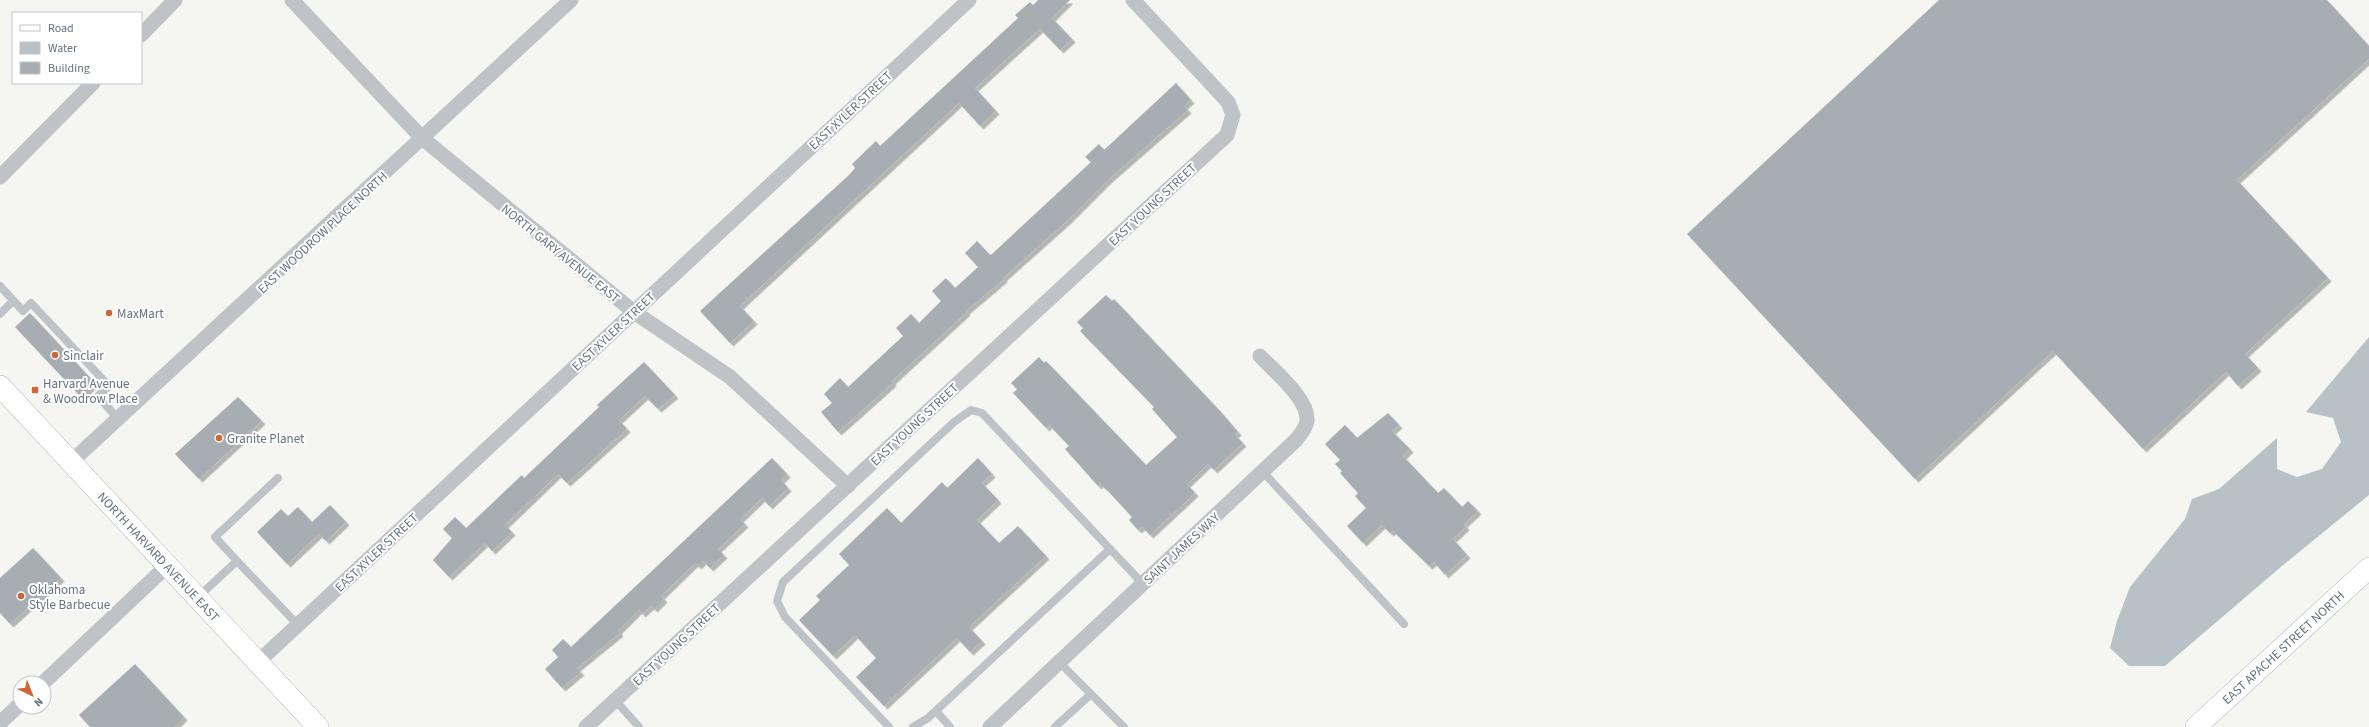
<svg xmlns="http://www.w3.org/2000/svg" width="2369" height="727" font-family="'Source Sans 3',sans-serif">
	<defs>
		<filter id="shadow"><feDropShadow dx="3.5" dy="3.5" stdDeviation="0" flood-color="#0004"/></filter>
	</defs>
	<rect width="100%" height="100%" fill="#f5f5f2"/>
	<path fill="#b8c1c6" d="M 2369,337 L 2369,495 L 2282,566 L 2165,666 L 2129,666 L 2110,648 L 2117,621 L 2130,587 L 2185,519 L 2192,499 L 2219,489 L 2277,438 L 2277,469 L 2297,477 L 2322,469 L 2341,442 L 2333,418 L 2306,412 Z"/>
	<path fill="#a7adb2" filter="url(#shadow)" d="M 1038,0 L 1070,0 L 1052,18 L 1072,39 L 1060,50 L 1040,29 L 1021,46 L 975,88 L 996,111 L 980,126 L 959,103 L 740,306 L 754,321 L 730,343 L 700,311 L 849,175 L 855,168 L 852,164 L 876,141 L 880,146 L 1018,18 L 1015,15 L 1030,2 L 1033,5 Z
		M 1939,0 L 2327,0 L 2369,46 L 2369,59 L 2237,180 L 2328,278 L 2245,354 L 2258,368 L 2238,386 L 2226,372 L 2143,449 L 2053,351 L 1915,479 L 1687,234 Z
		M 1176,83 L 1191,100 L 1184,106 L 1188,110 L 1109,179 L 1068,220 L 1003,278 L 1004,279 L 966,311 L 967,312 L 892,381 L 893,383 L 838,432 L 821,412 L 832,403 L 824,394 L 840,378 L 848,387 L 903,336 L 896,328 L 911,314 L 919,323 L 941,301 L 932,291 L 946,278 L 955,288 L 978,267 L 965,253 L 977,241 L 990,255 L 992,254 L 1091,162 L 1085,157 L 1099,144 L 1104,150 Z
		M 1106,295 L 1112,301 L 1114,299 L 1220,411 L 1238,432 L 1235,435 L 1243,443 L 1214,470 L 1208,464 L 1187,484 L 1195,493 L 1150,535 L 1142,527 L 1138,530 L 1129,520 L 1132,517 L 1108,491 L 1100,484 L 1098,486 L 1065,449 L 1069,446 L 1049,425 L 1046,428 L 1013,393 L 1017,389 L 1011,383 L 1039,357 L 1044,363 L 1046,361 L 1146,465 L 1177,437 L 1152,409 L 1154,407 L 1080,331 L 1083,328 L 1077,322 Z
		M 30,313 L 95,383 L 81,397 L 15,327 Z
		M 644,362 L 675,395 L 658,409 L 645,396 L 619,420 L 627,429 L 567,483 L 558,474 L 505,525 L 512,532 L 492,551 L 485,543 L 449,577 L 433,560 L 452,538 L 443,529 L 455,517 L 466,528 L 522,475 L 524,478 L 599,407 L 597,405 Z
		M 238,397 L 262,421 L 199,479 L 175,454 Z
		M 1388,413 L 1399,425 L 1392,431 L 1410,449 L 1403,456 L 1438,493 L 1444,488 L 1462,507 L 1468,501 L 1478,511 L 1464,524 L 1466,527 L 1453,539 L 1467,555 L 1445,575 L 1434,562 L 1429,566 L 1393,531 L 1390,533 L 1382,525 L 1363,543 L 1347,526 L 1366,508 L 1355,496 L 1358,493 L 1340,473 L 1342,471 L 1335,464 L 1340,460 L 1325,444 L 1345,425 L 1357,438 Z
		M 772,458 L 787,474 L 781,480 L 788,488 L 769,506 L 762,498 L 740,519 L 745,524 L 718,549 L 724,555 L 710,568 L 703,561 L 698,566 L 695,563 L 661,596 L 664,599 L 654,609 L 651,606 L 642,614 L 639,610 L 618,631 L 620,633 L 577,668 L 581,672 L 562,688 L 545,669 L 558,657 L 552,650 L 563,639 L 571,647 Z
		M 978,458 L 992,474 L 982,483 L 998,500 L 977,520 L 999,543 L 1018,526 L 1046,556 L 969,627 L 982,641 L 970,652 L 957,638 L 884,706 L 856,677 L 876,658 L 855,635 L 833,656 L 799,620 L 820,600 L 816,596 L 849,565 L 839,554 L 887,508 L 901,523 L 942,482 L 947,488 Z
		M 330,505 L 346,522 L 326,541 L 319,534 L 287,564 L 257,532 L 281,509 L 288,516 L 298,507 L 312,522 Z
		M 33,548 L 61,578 L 10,624 L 0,613 L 0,578 Z
		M 135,664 L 184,717 L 174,727 L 90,727 L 79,715 Z"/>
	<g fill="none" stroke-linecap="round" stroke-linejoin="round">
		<g stroke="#b2b6ba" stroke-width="22">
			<g id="secondary">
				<path id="s1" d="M 0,386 L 318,727"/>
				<path id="s2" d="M 2196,727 L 2369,568"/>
			</g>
		</g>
		<path stroke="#bfc2c6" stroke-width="8" d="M 0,286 L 23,311 L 31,303 L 109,386 L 98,396 L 119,420
			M 0,314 L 13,301
			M 1263,472 L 1404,624
			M 237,561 L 298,625
			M 198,597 L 237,561 L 215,537 L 278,478
			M 1059,662 L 1124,727
			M 615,700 L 639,727
			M 936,711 L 950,727
			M 889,727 L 785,617 L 777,601 L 783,582 L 954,422 L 971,410 L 982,413 L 1143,584
			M 913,727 L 928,718 L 1110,549
			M 1055,727 L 1090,695"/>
		<path stroke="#bfc2c6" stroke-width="15" d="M 292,0 L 422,138 L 634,312 L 730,377 L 848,486
			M 141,35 L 175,0
			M 0,177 L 93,83
			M 71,462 L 571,0
			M 258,662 L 969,0
			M 43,683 L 168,565
			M 0,723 L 20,704
			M 586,727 L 1227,135 L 1233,115 L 1228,102 L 1133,0
			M 990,727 L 1296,440 C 1300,435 1306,428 1307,421 C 1309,399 1274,371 1260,356"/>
		<use href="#secondary" stroke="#fff" stroke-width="21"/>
	</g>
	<g fill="#d26435" stroke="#fff" stroke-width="1.5">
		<circle cx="109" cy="313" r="4"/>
		<circle cx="55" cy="355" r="4"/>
		<rect x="31" y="386" width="8" height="8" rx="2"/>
		<circle cx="219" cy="438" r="4"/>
		<circle cx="21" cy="596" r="4"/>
	</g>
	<g text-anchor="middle" stroke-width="4" stroke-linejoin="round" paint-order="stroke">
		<g font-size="13" fill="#677380" stroke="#fff">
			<text transform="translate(850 110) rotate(-43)" y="5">EAST XYLER STREET</text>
			<text transform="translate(1152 204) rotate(-43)" y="5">EAST YOUNG STREET</text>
			<text transform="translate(322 232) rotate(-43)" y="5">EAST WOODROW PLACE NORTH</text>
			<text transform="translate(561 253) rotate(39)" y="5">NORTH GARY AVENUE EAST</text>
			<text transform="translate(613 331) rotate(-43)" y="5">EAST XYLER STREET</text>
			<text transform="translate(914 424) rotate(-43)" y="5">EAST YOUNG STREET</text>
			<text transform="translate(1181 548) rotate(-43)" y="5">SAINT JAMES WAY</text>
			<text transform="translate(376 552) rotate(-43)" y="5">EAST XYLER STREET</text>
			<text dy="5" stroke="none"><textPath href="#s1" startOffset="233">NORTH HARVARD AVENUE EAST</textPath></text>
			<text transform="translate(676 644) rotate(-43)" y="5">EAST YOUNG STREET</text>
			<text dy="5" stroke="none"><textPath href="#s2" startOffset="118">EAST APACHE STREET NORTH</textPath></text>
		</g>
		<g font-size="13" fill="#677380" stroke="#fff" text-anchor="start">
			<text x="117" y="318">MaxMart</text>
			<text x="63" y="360">Sinclair</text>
			<text x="43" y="388">Harvard Avenue<tspan x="43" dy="15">&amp; Woodrow Place</tspan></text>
			<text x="227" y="443">Granite Planet</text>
			<text x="29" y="594">Oklahoma<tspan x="29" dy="15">Style Barbecue</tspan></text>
		</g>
	</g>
	<rect x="12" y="12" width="130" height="72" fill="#ffffff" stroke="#c2c7cc"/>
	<rect x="20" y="25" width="20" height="6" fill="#ffffff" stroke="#c2c7cc"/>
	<text x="48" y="32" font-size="12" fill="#677380">Road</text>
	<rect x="20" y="42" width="20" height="12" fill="#b8c1c6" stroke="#c2c7cc"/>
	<text x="48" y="52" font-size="12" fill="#677380">Water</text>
	<rect x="20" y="62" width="20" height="12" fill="#a7adb2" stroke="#c2c7cc"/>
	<text x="48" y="72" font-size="12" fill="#677380">Building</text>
	<g transform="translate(32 695) rotate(137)"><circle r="19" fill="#ffffff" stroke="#c2c7cc"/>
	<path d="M0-3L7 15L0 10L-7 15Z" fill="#d26435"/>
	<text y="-6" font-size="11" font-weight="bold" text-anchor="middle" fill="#677380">N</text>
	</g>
</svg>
